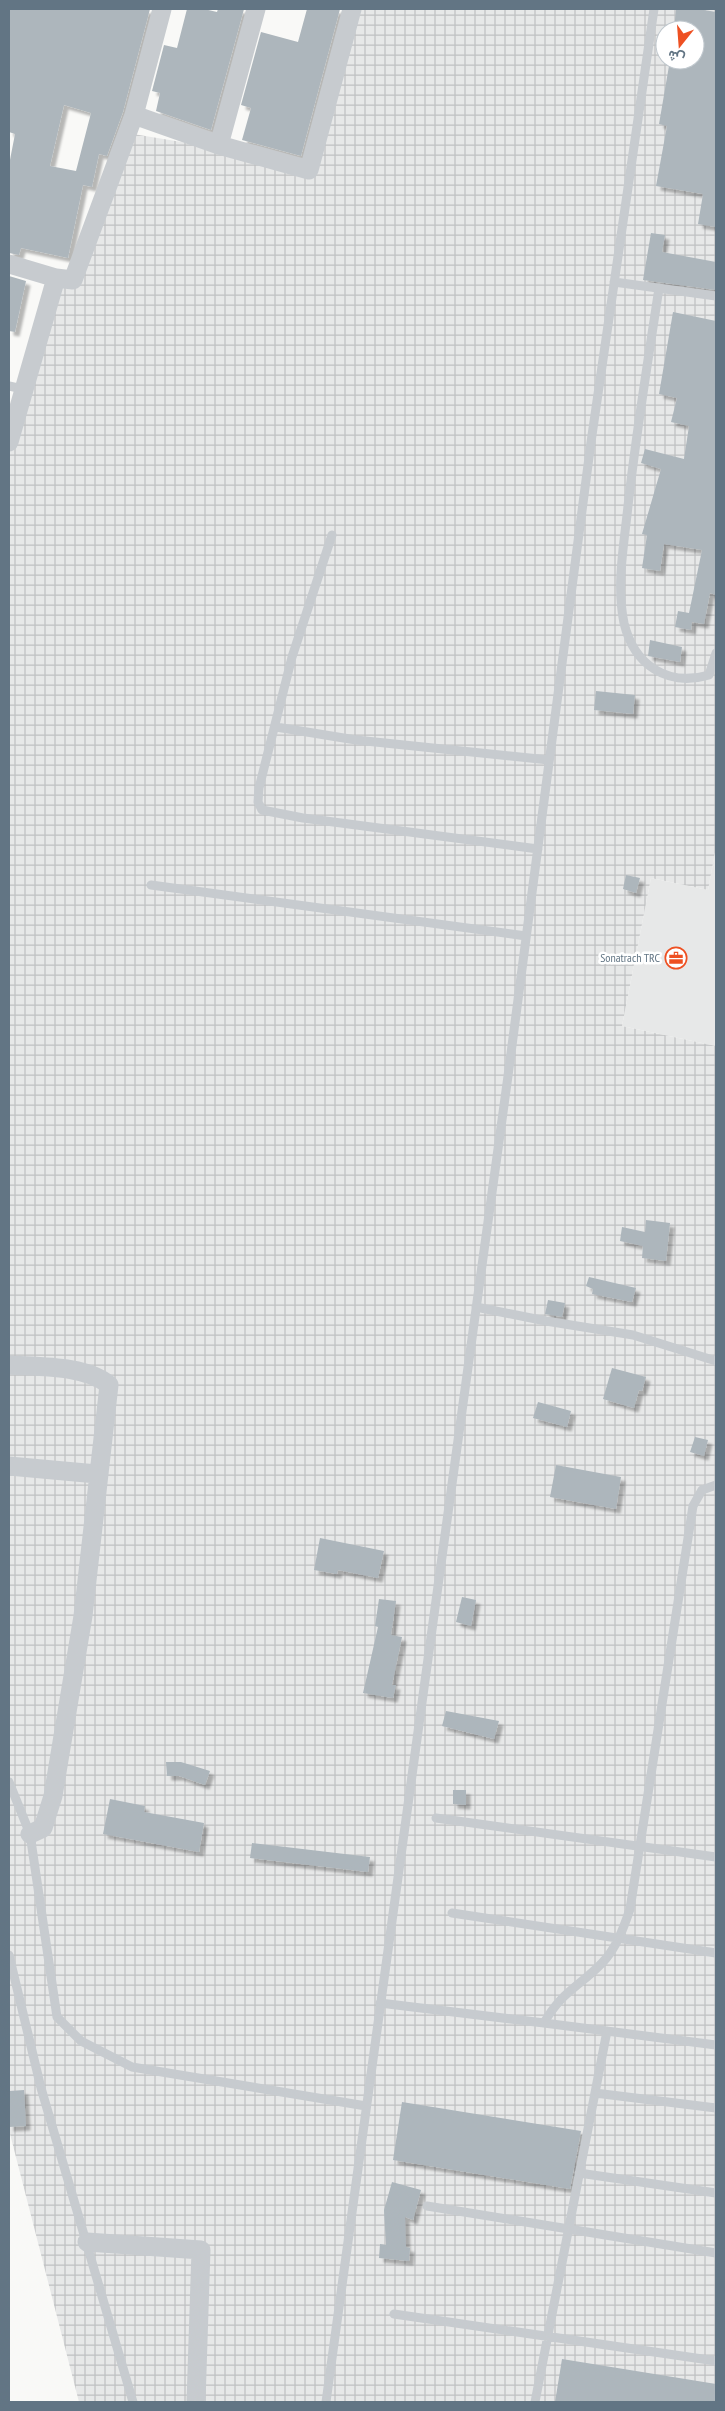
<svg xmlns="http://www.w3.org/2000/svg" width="725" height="2411" font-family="'PT Sans Narrow',Vazirmatn,sans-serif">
	<defs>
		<pattern id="industrial-grid" width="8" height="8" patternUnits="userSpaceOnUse" patternTransform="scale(1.25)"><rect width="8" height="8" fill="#e7e8e8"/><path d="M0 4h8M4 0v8" fill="none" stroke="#bfc1c2"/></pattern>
		<filter id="shadow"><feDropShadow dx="4.5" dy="4.5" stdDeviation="1" flood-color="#0004"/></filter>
	</defs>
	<rect width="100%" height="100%" fill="#f9f9f7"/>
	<path fill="#e7e8e8" d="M 716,847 L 716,1046 L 622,1026 L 651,878 L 708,890 Z"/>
	<path fill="url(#industrial-grid)" fill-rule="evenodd" d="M 355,9 L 716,9 L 716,847 L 708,890 L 651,878 L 622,1026 L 716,1046 L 716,2402 L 79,2402 L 9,2130 L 9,442 L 56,278 L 73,280 L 127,133 L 218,148 L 311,176 ZM 665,30 L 695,30 L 695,60 L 665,60 Z"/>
	<path fill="#adb6bc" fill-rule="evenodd" filter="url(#shadow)" d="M 9,9 L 150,9 L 123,112 L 107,156 L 99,154 L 92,187 L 83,185 L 68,258 L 21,248 L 19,255 L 9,253 L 9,165 L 15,134 L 9,132 ZM 64,105 L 91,113 L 76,171 L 50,166 Z
		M 187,9 L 204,9 L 217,12 L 218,9 L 244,9 L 211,130 L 156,111 L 160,93 L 152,91 L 164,45 L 177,48 Z
		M 307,9 L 340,9 L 301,156 L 242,140 L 251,108 L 241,105 L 261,32 L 298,42 Z
		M 676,9 L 698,9 L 716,12 L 716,227 L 698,224 L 703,194 L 656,186 L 667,126 L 659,124 L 670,60 L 695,60 L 695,30 L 674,30 Z
		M 651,233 L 665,235 L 662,252 L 716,262 L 716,290 L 643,280 Z
		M 9,276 L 26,281 L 15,332 L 9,331 Z
		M 673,312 L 716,321 L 716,595 L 710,593 L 704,624 L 692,622 L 691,630 L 675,627 L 678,611 L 689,613 L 702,550 L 664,544 L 660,571 L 642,568 L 647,535 L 642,534 L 661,469 L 641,463 L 645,449 L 684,459 L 689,426 L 671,422 L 677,398 L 659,394 Z
		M 650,640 L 682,647 L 680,662 L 648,656 Z
		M 596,691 L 635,695 L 633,714 L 594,710 Z
		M 626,875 L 640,878 L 636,893 L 623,889 Z
		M 646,1220 L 670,1223 L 666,1261 L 642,1258 L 643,1246 L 620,1241 L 622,1227 L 645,1232 Z
		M 589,1277 L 636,1288 L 632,1302 L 592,1294 L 593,1289 L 586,1286 Z
		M 548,1300 L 565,1303 L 562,1317 L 545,1314 Z
		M 612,1368 L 646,1377 L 642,1391 L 639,1390 L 634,1408 L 603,1399 Z
		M 538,1402 L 571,1411 L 567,1427 L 533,1418 Z
		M 695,1437 L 708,1440 L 704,1456 L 690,1452 Z
		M 556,1465 L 621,1477 L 616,1509 L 550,1497 Z
		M 320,1538 L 384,1551 L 378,1578 L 338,1570 L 337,1574 L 314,1570 Z
		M 462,1597 L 476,1600 L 471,1626 L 456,1622 Z
		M 379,1599 L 396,1601 L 391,1635 L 402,1637 L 392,1685 L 396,1685 L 393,1698 L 363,1693 L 378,1627 L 375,1626 Z
		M 446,1711 L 499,1721 L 494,1739 L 442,1726 Z
		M 166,1762 L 181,1762 L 210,1771 L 205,1785 L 179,1776 L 167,1776 Z
		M 453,1790 L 466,1790 L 466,1805 L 453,1804 Z
		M 110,1799 L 145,1806 L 144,1812 L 204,1823 L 199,1852 L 103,1834 Z
		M 252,1843 L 370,1857 L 368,1872 L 250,1858 Z
		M 24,2090 L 26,2126 L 9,2127 L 9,2091 Z
		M 402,2102 L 581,2131 L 570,2189 L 393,2160 Z
		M 392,2182 L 421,2190 L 413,2220 L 405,2217 L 406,2247 L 410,2248 L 409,2261 L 379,2258 L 380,2244 L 386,2245 L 384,2210 Z
		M 562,2359 L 716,2384 L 715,2402 L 555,2402 Z"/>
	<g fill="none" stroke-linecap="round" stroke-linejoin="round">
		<path stroke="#c7cbcf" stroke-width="9" d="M 614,282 L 716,296
			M 659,288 C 648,361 636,433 628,506 C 624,545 616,585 624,623 C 634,665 667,687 709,675 L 716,653
			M 9,386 L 23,389
			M 332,535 L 292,657 L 259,788 L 258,802 L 262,810 L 303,818 L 538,849
			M 276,727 L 356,740 L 549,760
			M 151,885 L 526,936
			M 476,1307 L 546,1321 L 633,1335 L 716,1361
			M 716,1485 L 702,1490 L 693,1506 L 630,1909 C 624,1927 616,1949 602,1963 C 579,1987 562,1991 544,2023 L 716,2045
			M 9,1782 L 30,1834 L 57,2017 L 81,2041 L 132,2067 L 366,2106
			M 436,1818 L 716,1857
			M 452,1913 L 716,1953
			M 9,1955 L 41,2088 L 133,2402
			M 380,2003 L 544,2023
			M 595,2093 L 716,2108
			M 579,2173 L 716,2193
			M 427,2206 L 716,2253
			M 394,2314 L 716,2361
			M 326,2402 L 508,1076 L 591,442 L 654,9
			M 535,2402 L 607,2031"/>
		<path stroke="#c7cbcf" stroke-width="19" d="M 134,115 L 219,145 L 309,170 L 352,9
			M 219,145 L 256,9
			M 9,264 L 56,278
			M 9,442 L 56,278 L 73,280 L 134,115 L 162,9
			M 9,1365 C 38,1367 86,1365 109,1385 L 83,1616 L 53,1796 L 43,1828 L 30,1834
			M 9,1466 L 97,1474
			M 87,2242 L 201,2250 L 196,2402"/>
	</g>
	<defs>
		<g id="office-ring" transform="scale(1.125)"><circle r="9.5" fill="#fff" stroke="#ee5022" stroke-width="1.5"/><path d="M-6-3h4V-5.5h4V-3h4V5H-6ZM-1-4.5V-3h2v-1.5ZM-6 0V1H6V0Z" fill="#ee5022"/></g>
	</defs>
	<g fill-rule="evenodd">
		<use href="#office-ring" x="676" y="958"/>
	</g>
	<g text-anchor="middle" stroke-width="5" stroke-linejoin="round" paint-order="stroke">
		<g font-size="12" fill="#627584" stroke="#fff" text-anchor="end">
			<text x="660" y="962">Sonatrach TRC</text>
		</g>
	</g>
	<rect width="725" height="2411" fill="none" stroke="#627584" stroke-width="20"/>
	<g transform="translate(680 45) rotate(197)"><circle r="24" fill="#ffffff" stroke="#c0c8ce"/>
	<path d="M0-4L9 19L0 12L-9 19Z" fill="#ee5022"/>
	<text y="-8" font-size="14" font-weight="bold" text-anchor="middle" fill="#627584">ش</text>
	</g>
</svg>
